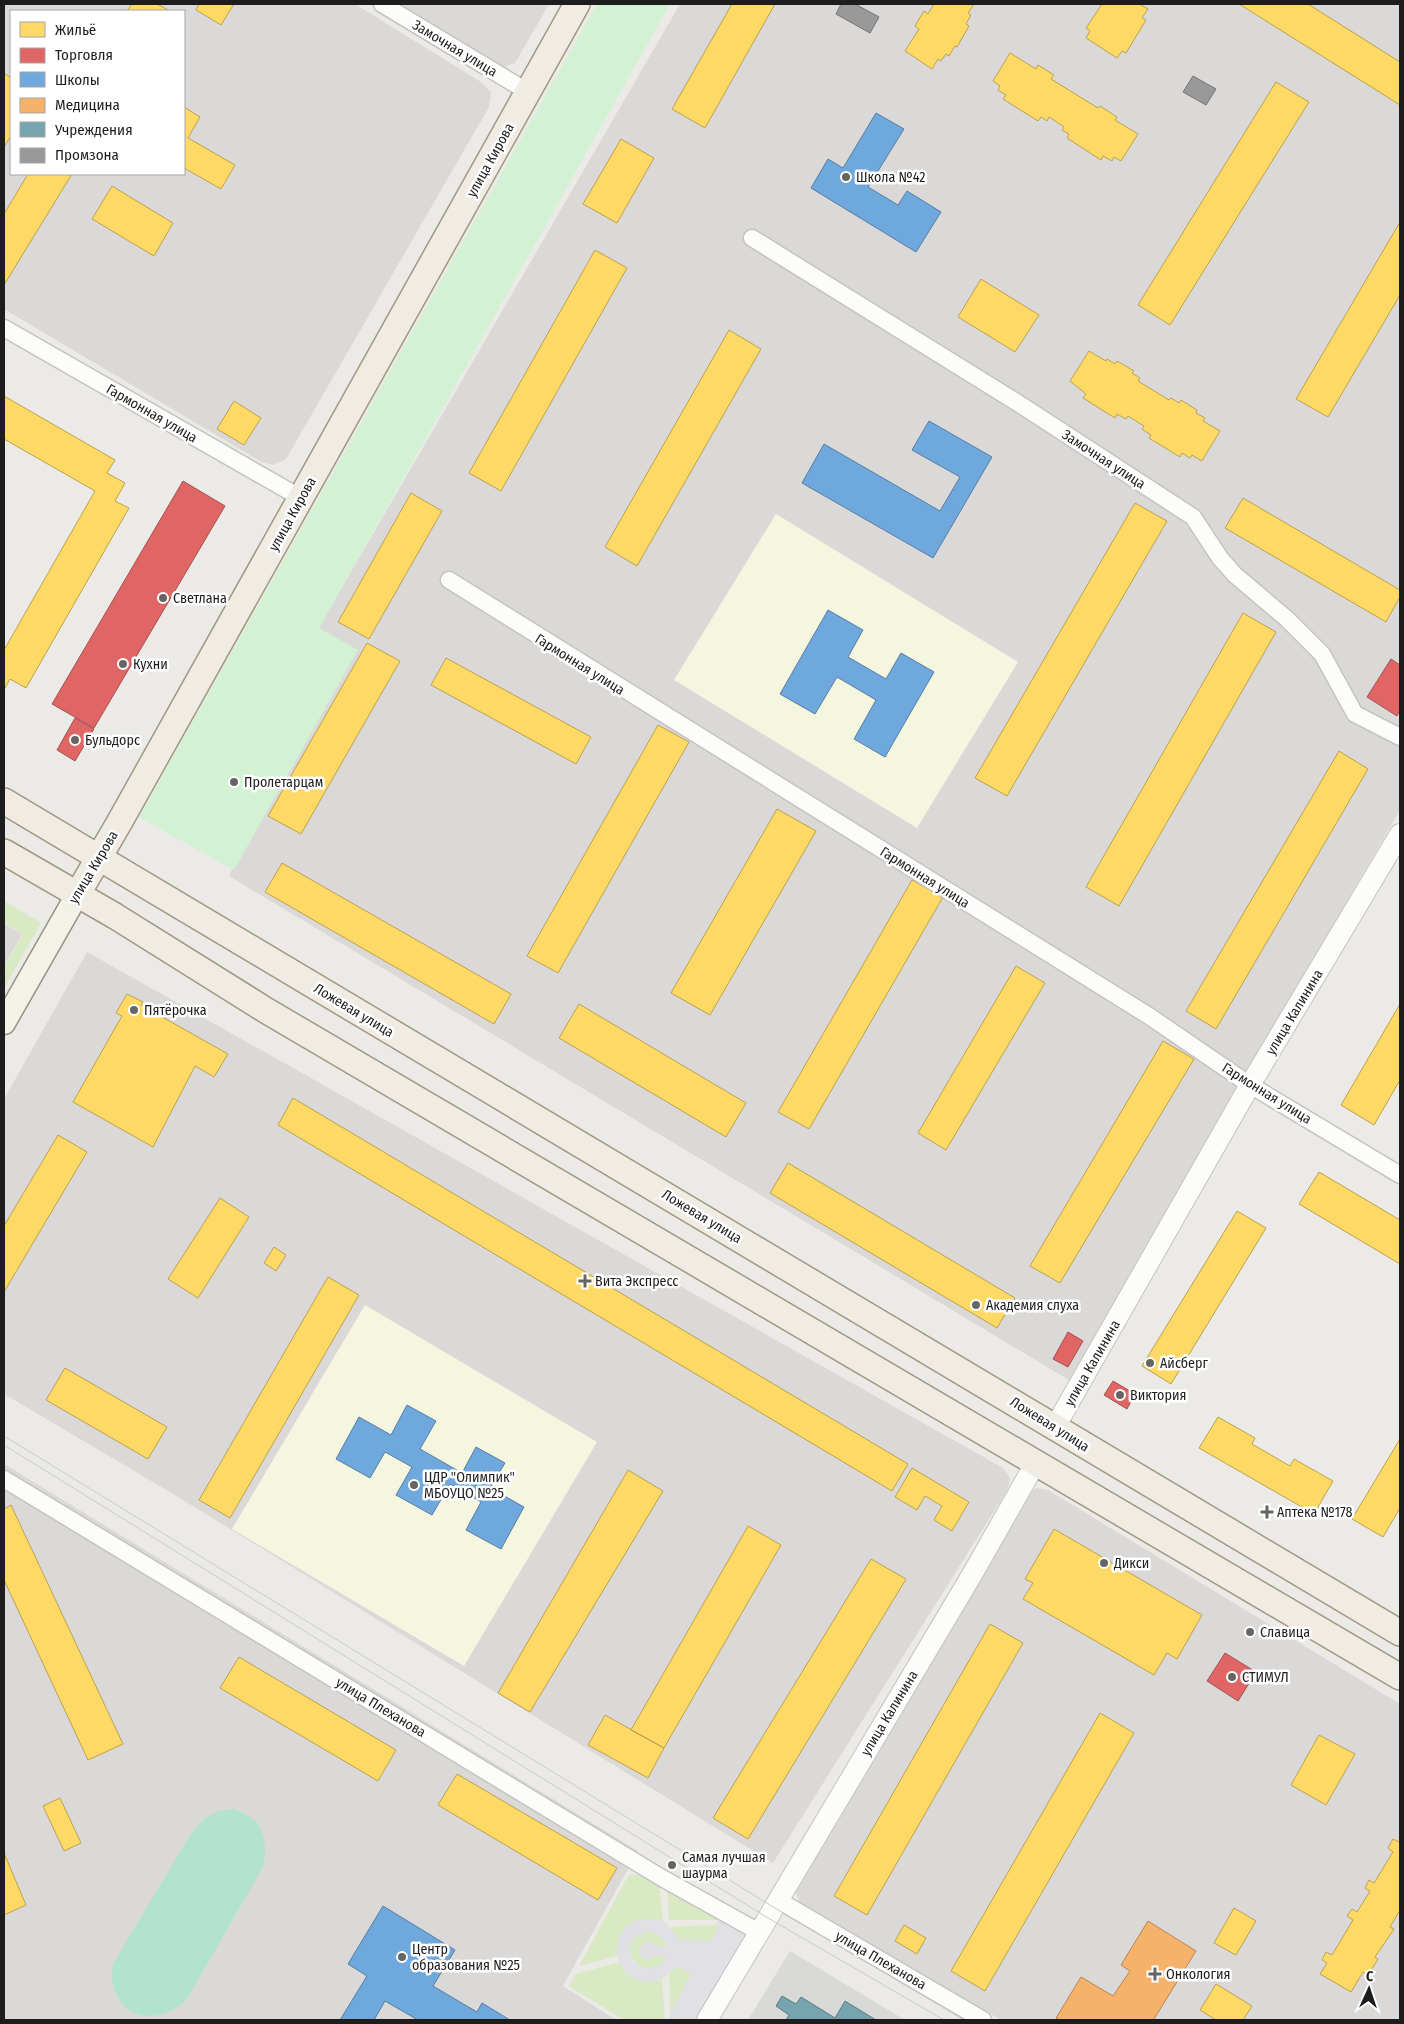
<svg xmlns="http://www.w3.org/2000/svg" width="1404" height="2024" font-family="'Fira Sans Condensed',sans-serif">
	<rect width="100%" height="100%" fill="#ebeae6"/>
	<path fill="#dad9d7" fill-rule="evenodd" d="M 4,4 L 355,4 L 481,82 L 491,92 L 489,107 L 286,459 L 273,465 L 260,461 L 4,309 ZM 11,11 L 184,11 L 184,174 L 11,174 Z
		M 395,4 L 549,4 L 515,63 L 504,67 L 490,63 Z
		M 680,4 L 1400,4 L 1400,810 L 1069,1380 L 229,876 L 262,800 L 315,634 Z
		M 4,924 L 22,934 L 4,966 Z
		M 87,952 L 1003,1468 L 1010,1478 L 1008,1489 L 773,1863 L 175,1495 L 4,1394 L 4,1099 Z
		M 4,1464 L 638,1851 L 563,1986 L 616,2020 L 4,2020 Z
		M 1036,1488 L 1048,1490 L 1400,1704 L 1400,2020 L 1001,2020 L 800,1902 L 794,1890 L 1024,1498 Z"/>
	<path fill="#f5f6e0" d="M 776,514 L 1018,662 L 917,828 L 674,680 Z
		M 365,1305 L 597,1442 L 464,1666 L 232,1529 Z"/>
	<path fill="#d9d9d7" d="M 790,1951 L 905,2020 L 748,2020 Z"/>
	<path fill="#d8e9c4" d="M 4,901 L 41,923 L 4,988 L 4,967 L 23,934 L 4,923 Z
		M 639,1874 L 649,1875 L 659,1881 L 663,1921 L 657,1920 L 617,1945 L 617,1956 L 579,1966 L 628,1876 Z
		M 667,1884 L 722,1915 L 719,1920 L 669,1920 Z
		M 715,1925 L 719,1928 L 711,1941 L 678,1940 L 670,1927 Z
		M 650,1931 L 663,1938 L 667,1946 L 657,1947 L 656,1955 L 667,1956 C 650,1994 603,1939 650,1931 Z
		M 619,1962 L 627,1974 L 657,1981 L 662,1979 L 665,2020 L 624,2020 L 569,1986 L 576,1974 Z
		M 677,1965 L 691,1975 L 670,2015 L 669,1974 Z"/>
	<path fill="#d3f2d4" d="M 597,4 L 670,4 L 319,628 L 358,650 L 234,870 L 139,817 Z"/>
	<path fill="#b1e3ce" d="M 234,1809 C 264,1820 267,1835 264,1865 L 187,1999 C 163,2024 121,2023 113,1983 C 111,1977 113,1970 113,1964 L 189,1837 C 203,1818 210,1811 234,1809 Z"/>
	<path fill="#e1e0e5" fill-rule="evenodd" d="M 722,1915 L 750,1931 L 695,2020 L 667,2020 L 691,1975 L 677,1965 L 665,1977 L 657,1981 L 645,1982 L 633,1978 L 623,1969 L 617,1959 L 617,1945 L 621,1934 L 628,1925 L 637,1920 L 648,1919 L 663,1921 L 670,1927 L 679,1940 L 711,1941 L 719,1928 L 715,1925 ZM 650,1931 L 663,1938 L 667,1946 L 657,1947 L 651,1942 L 646,1942 L 641,1945 L 639,1954 L 648,1960 L 656,1955 L 667,1956 L 662,1964 L 654,1968 L 646,1969 L 633,1961 L 630,1953 L 631,1943 L 635,1937 Z"/>
	<path fill="#ffd966" stroke="#bba150" d="M 132,4 L 157,4 L 170,11 L 127,11 Z
		M 199,4 L 234,4 L 221,25 L 196,10 Z
		M 732,4 L 775,4 L 705,128 L 672,109 Z
		M 934,4 L 974,4 L 968,13 L 971,15 L 966,24 L 969,26 L 957,47 L 955,46 L 949,56 L 946,54 L 941,61 L 938,59 L 932,69 L 905,51 L 919,29 L 915,26 L 924,11 L 928,14 Z
		M 1102,4 L 1139,4 L 1148,9 L 1142,18 L 1146,20 L 1126,53 L 1122,51 L 1117,58 L 1086,38 L 1090,31 L 1086,28 Z
		M 1239,4 L 1308,4 L 1400,62 L 1400,105 Z
		M 1010,53 L 1036,69 L 1038,65 L 1054,75 L 1051,79 L 1098,108 L 1100,106 L 1117,117 L 1115,120 L 1138,134 L 1121,161 L 1114,157 L 1112,161 L 1103,156 L 1101,160 L 1067,138 L 1069,134 L 1062,130 L 1064,127 L 1049,117 L 1047,121 L 1041,117 L 1038,121 L 1003,99 L 1006,95 L 998,90 L 1000,86 L 993,81 Z
		M 4,73 L 11,78 L 11,136 L 4,147 Z
		M 1276,82 L 1309,102 L 1170,325 L 1138,305 Z
		M 184,107 L 200,117 L 188,138 L 235,165 L 221,189 L 184,168 Z
		M 621,139 L 654,158 L 617,223 L 583,204 Z
		M 28,174 L 72,174 L 4,285 L 4,214 Z
		M 112,186 L 173,223 L 154,256 L 92,219 Z
		M 1400,222 L 1400,295 L 1328,417 L 1296,399 Z
		M 595,250 L 627,268 L 501,491 L 469,473 Z
		M 981,279 L 1039,315 L 1015,352 L 958,317 Z
		M 729,330 L 761,349 L 637,566 L 605,547 Z
		M 1089,351 L 1106,361 L 1107,359 L 1115,364 L 1117,361 L 1134,371 L 1132,373 L 1140,378 L 1138,381 L 1169,400 L 1171,398 L 1179,403 L 1181,400 L 1197,410 L 1196,413 L 1205,418 L 1203,421 L 1220,431 L 1202,461 L 1192,455 L 1190,458 L 1182,453 L 1180,457 L 1149,438 L 1151,435 L 1142,429 L 1144,426 L 1128,416 L 1126,419 L 1117,414 L 1115,418 L 1083,398 L 1086,394 L 1070,381 Z
		M 4,396 L 115,460 L 107,473 L 125,483 L 115,501 L 129,508 L 26,688 L 10,679 L 4,690 L 4,650 L 95,491 L 4,439 Z
		M 234,401 L 261,418 L 244,445 L 217,429 Z
		M 411,493 L 442,511 L 369,639 L 338,622 Z
		M 1243,498 L 1400,590 L 1400,597 L 1386,622 L 1225,528 Z
		M 1135,503 L 1167,521 L 1007,796 L 975,778 Z
		M 1243,613 L 1276,632 L 1119,906 L 1086,887 Z
		M 367,643 L 400,661 L 301,834 L 268,816 Z
		M 446,658 L 591,737 L 576,764 L 431,685 Z
		M 658,725 L 689,742 L 558,973 L 527,956 Z
		M 1339,751 L 1368,769 L 1216,1029 L 1186,1011 Z
		M 777,809 L 816,831 L 710,1015 L 671,993 Z
		M 282,863 L 511,994 L 494,1024 L 265,892 Z
		M 912,880 L 943,897 L 809,1129 L 778,1112 Z
		M 1016,966 L 1045,983 L 946,1150 L 918,1133 Z
		M 127,994 L 143,1002 L 141,1005 L 228,1054 L 214,1077 L 195,1066 L 153,1147 L 73,1102 L 122,1016 L 116,1013 Z
		M 579,1004 L 746,1103 L 726,1137 L 559,1038 Z
		M 1400,1004 L 1400,1080 L 1374,1125 L 1341,1105 Z
		M 1163,1041 L 1194,1059 L 1060,1283 L 1030,1266 Z
		M 293,1098 L 908,1464 L 892,1491 L 278,1125 Z
		M 58,1135 L 87,1152 L 4,1292 L 4,1226 Z
		M 788,1163 L 1015,1298 L 997,1328 L 770,1193 Z
		M 1319,1172 L 1400,1220 L 1400,1264 L 1299,1204 Z
		M 220,1198 L 249,1217 L 198,1298 L 168,1279 Z
		M 1237,1211 L 1266,1228 L 1171,1384 L 1142,1366 Z
		M 274,1247 L 286,1255 L 276,1271 L 264,1263 Z
		M 328,1277 L 359,1295 L 230,1518 L 199,1500 Z
		M 65,1368 L 167,1427 L 148,1459 L 46,1400 Z
		M 1218,1417 L 1255,1438 L 1252,1444 L 1290,1466 L 1294,1459 L 1333,1481 L 1314,1514 L 1199,1448 Z
		M 1400,1439 L 1400,1508 L 1383,1537 L 1352,1519 Z
		M 912,1468 L 969,1502 L 952,1531 L 934,1520 L 942,1506 L 925,1496 L 917,1510 L 895,1497 Z
		M 628,1470 L 663,1491 L 530,1712 L 498,1693 Z
		M 11,1505 L 123,1744 L 88,1760 L 4,1580 L 4,1509 Z
		M 748,1526 L 781,1545 L 664,1748 L 631,1730 Z
		M 1054,1529 L 1202,1615 L 1177,1659 L 1167,1653 L 1154,1675 L 1023,1599 L 1033,1583 L 1025,1579 Z
		M 871,1559 L 906,1579 L 748,1839 L 713,1818 Z
		M 990,1624 L 1023,1643 L 867,1915 L 834,1896 Z
		M 239,1657 L 396,1750 L 378,1781 L 220,1688 Z
		M 1100,1713 L 1134,1733 L 985,1991 L 951,1971 Z
		M 605,1715 L 664,1748 L 648,1778 L 588,1745 Z
		M 1319,1735 L 1355,1754 L 1326,1805 L 1291,1785 Z
		M 457,1774 L 617,1868 L 598,1900 L 438,1805 Z
		M 60,1798 L 81,1843 L 64,1851 L 43,1806 Z
		M 1393,1839 L 1399,1842 L 1400,1840 L 1400,1910 L 1390,1927 L 1394,1929 L 1375,1957 L 1378,1959 L 1368,1975 L 1363,1972 L 1351,1992 L 1320,1974 L 1327,1963 L 1322,1960 L 1326,1952 L 1332,1955 L 1353,1920 L 1347,1916 L 1352,1909 L 1357,1912 L 1370,1891 L 1365,1888 L 1369,1880 L 1374,1883 L 1393,1852 L 1388,1848 Z
		M 4,1853 L 26,1905 L 4,1915 Z
		M 1234,1908 L 1256,1921 L 1236,1955 L 1214,1943 Z
		M 904,1925 L 926,1938 L 917,1954 L 895,1941 Z
		M 1216,1984 L 1252,2006 L 1243,2020 L 1216,2020 L 1200,2010 Z"/>
	<path fill="#e06666" stroke="#a65050" d="M 183,481 L 225,506 L 94,728 L 52,704 Z
		M 1391,659 L 1400,665 L 1400,710 L 1397,716 L 1367,697 Z
		M 75,718 L 94,729 L 75,761 L 57,750 Z
		M 1068,1332 L 1083,1341 L 1068,1367 L 1053,1359 Z
		M 1113,1381 L 1135,1394 L 1127,1409 L 1104,1395 Z
		M 1225,1653 L 1256,1672 L 1238,1701 L 1207,1681 Z"/>
	<path fill="#6fa8dc" stroke="#567ea3" d="M 876,113 L 904,129 L 868,187 L 898,205 L 907,191 L 941,212 L 916,252 L 811,188 L 828,159 L 843,168 Z
		M 929,421 L 992,457 L 933,558 L 802,483 L 824,444 L 940,511 L 960,477 L 912,450 Z
		M 828,610 L 863,630 L 848,657 L 886,679 L 901,653 L 934,672 L 885,757 L 854,739 L 876,700 L 837,677 L 815,714 L 780,694 Z
		M 407,1405 L 436,1421 L 420,1449 L 462,1473 L 476,1447 L 505,1463 L 490,1488 L 524,1507 L 501,1549 L 466,1530 L 481,1502 L 450,1484 L 432,1515 L 396,1495 L 412,1467 L 385,1452 L 370,1478 L 336,1459 L 359,1417 L 391,1435 Z
		M 383,1906 L 455,1950 L 433,1986 L 477,2012 L 482,2003 L 510,2020 L 418,2020 L 385,2001 L 374,2020 L 340,2020 L 367,1976 L 348,1964 Z"/>
	<path fill="#f6b26b" stroke="#b58554" d="M 1148,1921 L 1196,1951 L 1154,2019 L 1156,2020 L 1060,2020 L 1056,2018 L 1081,1977 L 1113,1996 L 1130,1971 L 1121,1965 Z"/>
	<path fill="#76a5af" stroke="#5b7c83" d="M 782,1996 L 796,2004 L 801,1997 L 835,2018 L 845,2001 L 876,2020 L 786,2020 L 789,2015 L 776,2006 Z"/>
	<path fill="#999" stroke="#747474" d="M 841,4 L 855,4 L 879,17 L 870,33 L 836,14 Z
		M 1193,76 L 1216,89 L 1206,105 L 1183,92 Z"/>
	<g fill="none" stroke-linecap="round" stroke-linejoin="round">
		<g stroke="#c4c4c2" stroke-width="19">
			<path id="minor" d="M 382,4 L 528,92
				M 752,238 L 1021,405 L 1193,517 L 1220,558 L 1235,575 L 1287,619 L 1322,654 L 1355,714 L 1400,737
				M 4,328 L 301,498
				M 449,580 L 1149,1016 L 1250,1085 L 1400,1175
				M 4,1479 L 662,1878 L 759,1932
				M 778,1900 L 983,2020"/>
		</g>
		<g stroke="#c4c4c2" stroke-width="22">
			<path id="tertiary" d="M 1055,1427 L 1250,1085 L 1400,834
				M 707,2020 L 973,1573 L 1036,1462"/>
		</g>
		<g stroke="#93957e" stroke-width="25">
			<path id="secondary" d="M 4,1023 L 77,895"/>
		</g>
		<g stroke="#a19882" stroke-width="28">
			<path id="primary" d="M 4,801 L 1400,1633
				M 4,852 L 115,916 L 267,1011 L 1400,1677
				M 77,895 L 119,823 L 577,4"/>
		</g>
		<use href="#minor" stroke="#fcfcfb" stroke-width="16"/>
		<use href="#tertiary" stroke="#fcfcfb" stroke-width="20"/>
		<use href="#secondary" stroke="#f2f2e9" stroke-width="22"/>
		<use href="#primary" stroke="#f0ebe3" stroke-width="25"/>
		<path stroke="#cacac9" stroke-width="1" d="M 4,1436 L 775,1908 L 964,2020
			M 4,1445 L 768,1918 L 944,2020"/>
	</g>
	<g fill="#656563" stroke="#fff" stroke-width="2">
		<circle cx="846" cy="177" r="5"/>
		<circle cx="163" cy="598" r="5"/>
		<circle cx="123" cy="664" r="5"/>
		<circle cx="75" cy="740" r="5"/>
		<circle cx="234" cy="782" r="5"/>
		<circle cx="134" cy="1010" r="5"/>
		<path d="M582.5 1273.5h5v5h5v5h-5v5h-5v-5h-5v-5h5z"/>
		<circle cx="976" cy="1305" r="5"/>
		<circle cx="1150" cy="1363" r="5"/>
		<circle cx="1120" cy="1395" r="5"/>
		<circle cx="414" cy="1485" r="5"/>
		<path d="M1264.5 1504.5h5v5h5v5h-5v5h-5v-5h-5v-5h5z"/>
		<circle cx="1104" cy="1563" r="5"/>
		<circle cx="1250" cy="1632" r="5"/>
		<circle cx="1232" cy="1677" r="5"/>
		<circle cx="672" cy="1865" r="5"/>
		<circle cx="402" cy="1957" r="5"/>
		<path d="M1152.5 1966.5h5v5h5v5h-5v5h-5v-5h-5v-5h5z"/>
	</g>
	<g text-anchor="middle" stroke-width="5" stroke-linejoin="round" paint-order="stroke">
		<g font-size="14" fill="#1d1d1d" stroke="#fff">
			<text transform="translate(455 48) rotate(31)" y="5">Замочная улица</text>
			<text transform="translate(490 160) rotate(-61)" y="5">улица Кирова</text>
			<text transform="translate(152 413) rotate(30)" y="5">Гармонная улица</text>
			<text transform="translate(1104 459) rotate(33)" y="5">Замочная улица</text>
			<text transform="translate(292 514) rotate(-61)" y="5">улица Кирова</text>
			<text transform="translate(580 664) rotate(32)" y="5">Гармонная улица</text>
			<text transform="translate(93 867) rotate(-59)" y="5">улица Кирова</text>
			<text transform="translate(925 877) rotate(32)" y="5">Гармонная улица</text>
			<text transform="translate(354 1010) rotate(31)" y="5">Ложевая улица</text>
			<text transform="translate(1294 1012) rotate(-59)" y="5">улица Калинина</text>
			<text transform="translate(1267 1093) rotate(32)" y="5">Гармонная улица</text>
			<text transform="translate(702 1216) rotate(31)" y="5">Ложевая улица</text>
			<text transform="translate(1092 1363) rotate(-60)" y="5">улица Калинина</text>
			<text transform="translate(1050 1424) rotate(32)" y="5">Ложевая улица</text>
			<text transform="translate(381 1707) rotate(31)" y="5">улица Плеханова</text>
			<text transform="translate(889 1713) rotate(-59)" y="5">улица Калинина</text>
			<text transform="translate(881 1960) rotate(30)" y="5">улица Плеханова</text>
		</g>
		<g font-size="14" fill="#1d1d1d" stroke="#fff" text-anchor="start">
			<text x="856" y="182">Школа №42</text>
			<text x="173" y="603">Светлана</text>
			<text x="133" y="669">Кухни</text>
			<text x="85" y="745">Бульдорс</text>
			<text x="244" y="787">Пролетарцам</text>
			<text x="144" y="1015">Пятёрочка</text>
			<text x="595" y="1286">Вита Экспресс</text>
			<text x="986" y="1310">Академия слуха</text>
			<text x="1160" y="1368">Айсберг</text>
			<text x="1130" y="1400">Виктория</text>
			<text x="424" y="1482">ЦДР "Олимпик"<tspan x="424" dy="16">МБОУЦО №25</tspan></text>
			<text x="1277" y="1517">Аптека №178</text>
			<text x="1114" y="1568">Дикси</text>
			<text x="1260" y="1637">Славица</text>
			<text x="1242" y="1682">СТИМУЛ</text>
			<text x="682" y="1862">Самая лучшая<tspan x="682" dy="16">шаурма</tspan></text>
			<text x="412" y="1954">Центр<tspan x="412" dy="16">образования №25</tspan></text>
			<text x="1166" y="1979">Онкология</text>
		</g>
	</g>
	<rect width="1404" height="2024" fill="none" stroke="#1d1d1d" stroke-width="10"/>
	<rect x="10" y="10" width="175" height="165" fill="#ffffff" stroke="#a5a5a5"/>
	<rect x="20" y="22" width="25" height="15" fill="#ffd966" stroke="#a5a5a5"/>
	<text x="55" y="35" font-size="15" fill="#1d1d1d">Жильё</text>
	<rect x="20" y="48" width="25" height="15" fill="#e06666" stroke="#a5a5a5"/>
	<text x="55" y="60" font-size="15" fill="#1d1d1d">Торговля</text>
	<rect x="20" y="72" width="25" height="15" fill="#6fa8dc" stroke="#a5a5a5"/>
	<text x="55" y="85" font-size="15" fill="#1d1d1d">Школы</text>
	<rect x="20" y="98" width="25" height="15" fill="#f6b26b" stroke="#a5a5a5"/>
	<text x="55" y="110" font-size="15" fill="#1d1d1d">Медицина</text>
	<rect x="20" y="122" width="25" height="15" fill="#76a5af" stroke="#a5a5a5"/>
	<text x="55" y="135" font-size="15" fill="#1d1d1d">Учреждения</text>
	<rect x="20" y="148" width="25" height="15" fill="#999999" stroke="#a5a5a5"/>
	<text x="55" y="160" font-size="15" fill="#1d1d1d">Промзона</text>
	<g transform="translate(1369 1989) rotate(3)" stroke="#ffffff" stroke-width="4" paint-order="stroke">
	<path d="M0-4L9 19L0 12L-9 19Z" fill="#1d1d1d"/>
	<text y="-8" font-size="14" font-weight="bold" text-anchor="middle" fill="#1d1d1d">С</text>
	</g>
</svg>
